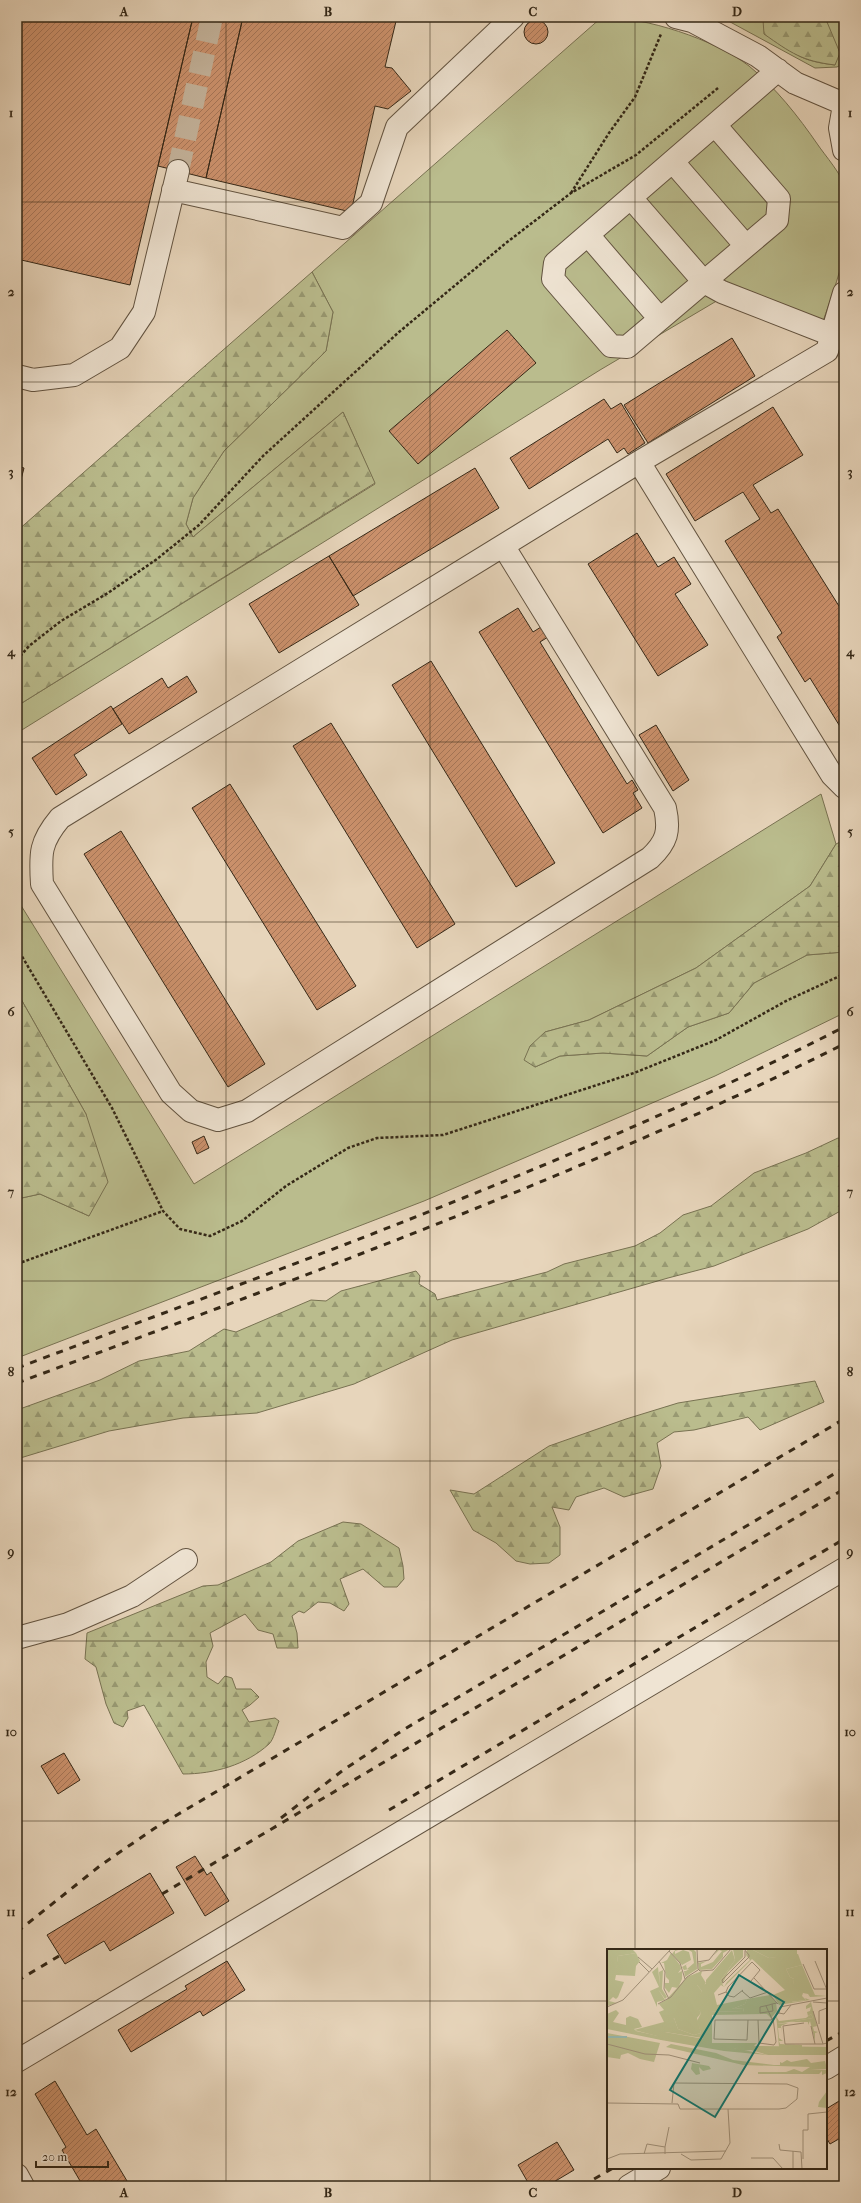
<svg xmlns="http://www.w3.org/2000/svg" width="861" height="2203" font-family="'IM FELL French Canon',serif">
	<defs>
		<pattern id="forest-firs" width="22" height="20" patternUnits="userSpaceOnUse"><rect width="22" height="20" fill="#babc8d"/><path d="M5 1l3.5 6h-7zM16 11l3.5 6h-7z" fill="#989972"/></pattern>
		<pattern id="building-hatch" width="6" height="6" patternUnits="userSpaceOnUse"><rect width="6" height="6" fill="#cb916c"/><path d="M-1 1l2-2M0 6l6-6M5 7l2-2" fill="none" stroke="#a67658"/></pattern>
	</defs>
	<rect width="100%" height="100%" fill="#e7d5bb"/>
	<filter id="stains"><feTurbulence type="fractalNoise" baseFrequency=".005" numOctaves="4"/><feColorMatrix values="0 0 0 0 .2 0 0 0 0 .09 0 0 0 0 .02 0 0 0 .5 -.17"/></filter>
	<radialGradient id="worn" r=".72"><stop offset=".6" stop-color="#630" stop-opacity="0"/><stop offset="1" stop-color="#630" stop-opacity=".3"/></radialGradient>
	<path fill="#babc8d" stroke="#787252" d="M 602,17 C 645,17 714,39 749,66 C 776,88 798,116 818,145 C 824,154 843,176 844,186 C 846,200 846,238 844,252 C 840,276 827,309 819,333 L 725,296 L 600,370 L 17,733 L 17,706 L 375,484 L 343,412 L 193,537 L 186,524 L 193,498 L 224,451 L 326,351 L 333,312 L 312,272 Z
		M 721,17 L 775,17 L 763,20 C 789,51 793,60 835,65 L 827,22 L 820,17 L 844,17 L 844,63 L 837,67 L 815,68 Z
		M 821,794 L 836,844 L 810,886 L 696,968 L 589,1020 L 545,1032 L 535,1067 L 560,1056 L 603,1053 L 647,1056 L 688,1027 L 729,1013 L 754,983 L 807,955 L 844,952 L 844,1013 L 715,1076 L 424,1201 L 17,1358 L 17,1199 L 40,1194 L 89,1216 L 86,1114 L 17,992 L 17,899 L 194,1184 Z"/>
	<path fill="url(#forest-firs)" stroke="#787252" d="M 775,17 L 820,17 L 827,22 L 840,53 L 835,65 C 802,61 791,53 764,34 L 763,20 Z
		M 312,272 L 333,312 L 326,351 L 224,451 L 193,498 L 186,524 L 193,537 L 343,412 L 375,483 L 17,706 L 17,531 Z
		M 844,840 L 844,952 L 807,955 L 754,983 L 729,1013 L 688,1027 L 647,1056 L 603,1053 L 560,1056 L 535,1067 L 524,1060 L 530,1046 L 545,1032 L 589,1020 L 696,968 L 810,886 L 836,844 Z
		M 17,992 L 86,1114 L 108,1182 L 89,1216 L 40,1194 L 17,1199 Z
		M 838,1138 L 844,1139 L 844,1209 L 808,1229 L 714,1266 L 668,1278 L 452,1340 L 354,1384 L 257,1413 L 183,1418 L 109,1431 L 17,1459 L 17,1410 L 100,1380 L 139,1361 L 189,1351 L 224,1329 L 236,1332 L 311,1300 L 326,1301 L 341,1291 L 416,1271 L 420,1276 L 419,1284 L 435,1294 L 437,1300 L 547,1272 L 564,1264 L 635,1246 L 660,1233 L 683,1215 L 711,1206 L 754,1173 L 806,1153 Z
		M 815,1381 L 824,1402 L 760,1430 L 748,1417 L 694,1430 L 674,1432 L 657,1443 L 661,1466 L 653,1489 L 624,1497 L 604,1488 L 576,1497 L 569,1510 L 552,1507 L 560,1527 L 560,1555 L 549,1563 L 530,1564 L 516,1561 L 496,1543 L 473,1530 L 450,1490 L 474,1494 L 549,1446 L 626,1419 L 678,1403 Z
		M 343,1522 L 361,1524 L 399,1548 L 403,1566 L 404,1579 L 397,1587 L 384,1587 L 363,1569 L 340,1579 L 349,1604 L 344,1611 L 330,1603 L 318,1602 L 304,1613 L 299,1611 L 292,1616 L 297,1633 L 298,1648 L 277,1648 L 273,1634 L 258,1630 L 245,1614 L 210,1633 L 213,1646 L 206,1662 L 207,1677 L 218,1684 L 225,1676 L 232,1678 L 236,1689 L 251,1689 L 259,1697 L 250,1705 L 242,1710 L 249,1722 L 275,1718 L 279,1721 C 276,1728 274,1739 269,1744 C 246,1765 214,1774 183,1774 L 144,1705 L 127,1711 L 128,1718 L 123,1727 L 114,1723 L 106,1704 L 96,1667 L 85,1659 L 87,1633 L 203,1586 L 218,1585 L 271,1562 L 298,1541 Z"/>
	<path fill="url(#building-hatch)" stroke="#352817" d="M 17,17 L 193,17 L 130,285 L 17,259 Z
		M 193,17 L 243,17 L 206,178 L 158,166 Z
		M 243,17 L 397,17 L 385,67 L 392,68 L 411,91 L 388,109 L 375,106 L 351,212 L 206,178 Z
		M524 32a12 12 0 1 1 24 0a12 12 0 1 1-24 0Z
		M 507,330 L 536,363 L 418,464 L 389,431 Z
		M 732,338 L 755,376 L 648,443 L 624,405 Z
		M 604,399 L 611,409 L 621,403 L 645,443 L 628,454 L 624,448 L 617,453 L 608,439 L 529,489 L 510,458 Z
		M 773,407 L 803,455 L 753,485 L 771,513 L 778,509 L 844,614 L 844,733 L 810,678 L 805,682 L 777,637 L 782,633 L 725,541 L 760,519 L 743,492 L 695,521 L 666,474 Z
		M 17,466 L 24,468 L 17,495 Z
		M 475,468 L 499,508 L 353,596 L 329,556 Z
		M 637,533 L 658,567 L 674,557 L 691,584 L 675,594 L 708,645 L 658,676 L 588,564 Z
		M 329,556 L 359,605 L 279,653 L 249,604 Z
		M 518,608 L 533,632 L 541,627 L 548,637 L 540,642 L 627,784 L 632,780 L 638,790 L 633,793 L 642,808 L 603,833 L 479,632 Z
		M 431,661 L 555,863 L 516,887 L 392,685 Z
		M 187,676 L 197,692 L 129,734 L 113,709 L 162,678 L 168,688 Z
		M 111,706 L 122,724 L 74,755 L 87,775 L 56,795 L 32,758 Z
		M 331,723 L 455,924 L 417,948 L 293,746 Z
		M 656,725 L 689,780 L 673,791 L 639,735 Z
		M 230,784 L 356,986 L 317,1010 L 192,808 Z
		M 121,831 L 265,1064 L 228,1087 L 84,854 Z
		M 204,1136 L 209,1148 L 197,1154 L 192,1142 Z
		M 64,1753 L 80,1780 L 58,1794 L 41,1766 Z
		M 195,1856 L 207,1875 L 211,1872 L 229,1901 L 205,1916 L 176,1867 Z
		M 150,1873 L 174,1913 L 110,1951 L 104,1941 L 65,1964 L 47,1935 Z
		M 227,1961 L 245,1990 L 203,2016 L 200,2011 L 131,2052 L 118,2030 L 187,1989 L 185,1986 Z
		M 55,2081 L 87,2135 L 96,2129 L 130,2186 L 83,2186 L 62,2150 L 66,2147 L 35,2094 Z
		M 844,2098 L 844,2136 L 830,2144 L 826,2137 L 826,2109 Z
		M 557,2142 L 574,2170 L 547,2186 L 530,2186 L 518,2165 Z"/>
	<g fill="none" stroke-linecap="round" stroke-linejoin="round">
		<path stroke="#c3b29a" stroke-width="22" stroke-dasharray="22 11" stroke-linecap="butt" d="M 178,171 L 212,17"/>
		<g stroke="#625340" stroke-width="24">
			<path id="minor" d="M 676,17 L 692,21 L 758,56 L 795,83 L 844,104
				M 844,105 L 840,128 L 844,150
				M 715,125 L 779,199 L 777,220 L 627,347 L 611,346 L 553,279 L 555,263 C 630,199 704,134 778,70
				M 673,162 L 746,246
				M 173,190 L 343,228 L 371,203 L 397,127 L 513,17
				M 631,198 L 704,282 L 722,292 L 832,335
				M 588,235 L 660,319
				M 17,376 L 33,380 L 74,375 L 120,348 L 144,312 L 178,171
				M 639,462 L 832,775 L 844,787
				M 504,547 L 665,808 C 670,831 667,842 650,858 L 247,1111 L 218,1120 L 191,1111 L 171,1093 L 42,884 C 40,853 40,842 60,818 L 639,462 L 827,351 L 844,293
				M 17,1638 L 68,1624 L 132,1596 L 186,1560
				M 17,2061 L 844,1569
				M 826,2068 L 844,2057
				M 17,2175 L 23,2186
				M 629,2186 L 659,2168"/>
		</g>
		<path stroke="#352817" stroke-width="2.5" stroke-dasharray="3 2" stroke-linecap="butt" d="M 571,193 L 609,133 L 635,97 L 661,34
			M 17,660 L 29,646 L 61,621 L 108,593 L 157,559 L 199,525 L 263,456 L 399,332 L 506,243 L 571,193 L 636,155 L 718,88
			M 17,948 L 112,1108 L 163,1211 L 180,1229 L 210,1236 L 242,1221 L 286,1186 L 348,1148 L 377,1138 L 443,1135 L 634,1073 L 716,1040 L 786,1001 L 844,974
			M 17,1264 L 163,1211"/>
		<use href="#minor" stroke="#efe4d3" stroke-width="22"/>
		<path stroke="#352817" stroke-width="3" stroke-dasharray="7 7" stroke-linecap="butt" d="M 17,1368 C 296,1263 578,1163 844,1027
			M 17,1383 C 296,1279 577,1178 844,1044
			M 389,1810 L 844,1539
			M 281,1818 L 342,1771 L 403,1730 L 844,1468
			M 162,1894 L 844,1489
			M 17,1932 L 101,1865 L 155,1828 L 844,1419
			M 17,1981 L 59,1956
			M 826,2041 L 844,2031
			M 582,2186 L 613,2168"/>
	</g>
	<path fill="none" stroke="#352817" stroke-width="1" stroke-opacity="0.55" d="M 226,17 L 226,2186M 430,17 L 430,2186M 635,17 L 635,1950M 17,202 L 844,202M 17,382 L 844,382M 17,562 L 844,562M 17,742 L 844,742M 17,922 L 844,922M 17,1102 L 844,1102M 17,1281 L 844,1281M 17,1461 L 844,1461M 17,1641 L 844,1641M 17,1821 L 844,1821M 17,2001 L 608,2001M 826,2001 L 844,2001M 635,2168 L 635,2186"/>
	<g transform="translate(607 1949)">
		<rect width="220" height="220" fill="#e7d5bb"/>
		<path d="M 69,0 L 74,0 L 68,2 L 68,5 L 76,1 L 82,3 L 84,11 L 75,16 L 65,5 ZM 80,0 L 86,0 L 89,3 L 90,20 L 78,28 L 77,22 L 79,22 L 82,20 L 77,21 L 75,18 L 84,13 L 79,16 L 80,20 L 87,14 L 85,3 ZM 111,0 L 123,0 L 116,4 L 116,8 L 105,20 L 92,21 L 91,14 L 100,12 L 94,15 L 94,18 L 106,13 L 115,2 L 112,1 L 107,6 ZM 126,0 L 136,0 L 136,8 L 121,23 L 115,36 L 113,32 L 128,11 ZM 144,0 L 162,9 L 191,5 L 195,16 L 179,20 L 183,28 L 187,30 L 185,53 L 199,51 L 198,49 L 203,51 L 172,56 L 166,46 L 178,41 L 145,10 L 117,38 L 120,33 L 143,11 L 139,6 L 140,1 ZM 29,4 L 33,12 L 29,17 L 28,27 L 9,26 L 8,31 L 17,33 L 11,48 L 9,50 L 6,48 L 2,52 L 10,54 L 0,57 L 0,26 L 8,26 L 11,7 ZM 64,4 L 73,16 L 74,20 L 71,24 L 75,22 L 75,30 L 71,39 L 65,38 L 62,44 L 58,39 L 58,34 L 62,34 L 62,31 L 59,28 L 57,14 L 54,14 L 60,11 ZM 51,18 L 53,38 L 52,23 L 56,21 L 55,40 L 60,48 L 58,50 L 51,40 L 58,51 L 50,53 L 50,58 L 43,42 L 52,38 L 45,23 ZM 95,22 L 94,26 L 99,34 L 96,37 L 90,36 L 95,42 L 89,54 L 94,64 L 90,69 L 94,84 L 87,86 L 71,80 L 67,69 L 58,83 L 97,90 L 102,62 L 136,63 L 137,59 L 125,60 L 138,55 L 140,50 L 163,46 L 169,53 L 170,62 L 164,69 L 160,65 L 105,66 L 105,94 L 150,94 L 146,98 L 127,99 L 161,106 L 117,102 L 54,91 L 50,87 L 27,81 L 57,73 L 52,63 L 57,61 L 52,55 L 59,51 L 80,28 ZM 204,53 L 210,77 L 206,78 L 207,82 L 211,83 L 208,84 L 208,92 L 203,72 L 201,76 L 201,73 L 183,73 L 206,69 L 204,65 L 201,67 L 200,63 L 203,62 L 204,58 L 199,60 L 199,57 ZM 181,74 L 174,77 L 175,84 L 174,79 L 171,79 L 172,89 L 176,92 L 172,92 L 173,95 L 195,96 L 195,99 L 172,98 L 170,75 Z" fill="#babc8d"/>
		<path d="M 0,0 L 25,0 L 29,4 L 11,7 L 9,26 L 0,26 ZM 138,0 L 196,0 L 190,1 L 190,6 L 188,7 L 162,9 L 144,0 ZM 125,1 L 128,11 L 113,32 L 117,38 L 114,36 L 107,44 L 110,56 L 140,50 L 138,55 L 125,60 L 137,59 L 136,63 L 102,62 L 102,87 L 99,93 L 95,89 L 58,83 L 55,76 L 67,69 L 71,80 L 87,86 L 94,84 L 90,72 L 94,64 L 87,53 L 95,42 L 90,36 L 99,35 L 99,31 ZM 195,16 L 208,46 L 220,47 L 203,48 L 201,45 L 196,44 L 195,47 L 199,51 L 183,53 L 187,30 L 183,28 L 179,20 ZM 9,61 L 12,64 L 6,73 L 19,76 L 19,69 L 23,67 L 31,70 L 35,78 L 27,80 L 29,82 L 56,88 L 54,91 L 0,80 L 0,65 ZM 204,65 L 206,69 L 170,75 L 169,67 L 172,72 L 199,69 ZM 0,84 L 53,94 L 47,113 L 33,110 L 21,104 L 14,106 L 13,110 L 0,108 ZM 64,95 L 109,104 L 126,111 L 167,116 L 173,116 L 173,113 L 175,114 L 180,111 L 184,113 L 200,110 L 204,114 L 218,112 L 220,120 L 203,121 L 220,121 L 220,124 L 215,126 L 215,122 L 212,125 L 151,125 L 151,123 L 179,123 L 187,120 L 195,123 L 203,118 L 136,116 L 59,98 ZM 149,97 L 220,98 L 220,106 L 161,106 L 144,101 L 133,102 L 126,98 ZM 85,114 L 102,117 L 104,120 L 96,122 L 92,118 L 93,125 L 89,126 L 84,120 ZM 220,142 L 220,159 L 211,158 L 212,153 Z" fill="#babc8d"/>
		<path fill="none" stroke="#97b9b0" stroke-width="2" d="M 0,88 L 20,88"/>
		<path fill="none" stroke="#a09079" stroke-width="1" d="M 90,0 L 91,20 L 93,22 L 106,21 L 124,0M 137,0 L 142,6 L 142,8 L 116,34 L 115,31 L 138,8 L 138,2M 62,2 L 73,14 L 78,30M 31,8 L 45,20M 52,12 L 58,23 L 57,40 L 62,50M 208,12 L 220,41M 32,13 L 42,23M 90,13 L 102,11 L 110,1M 196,15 L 207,40 L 220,40M 147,29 L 171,55M 135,42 L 143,49 L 161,43M 119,43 L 121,38 L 145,13 L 153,21 L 144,32M 111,46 L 119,43 L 122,47 L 127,48 L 136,41M 206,53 L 220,54M 51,55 L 64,48 L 80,28 L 91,21M 165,55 L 166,62 L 153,64 L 153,58 L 162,56 L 165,55 L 170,54M 159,57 L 165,70M 0,58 L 16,51 L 64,0M 173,58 L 220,49M 173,58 L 172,64 L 177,65 L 184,56M 206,62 L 216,95 L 220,94M 141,71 L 140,91 L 107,90 L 108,71 L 164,71 L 172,64M 151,71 L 152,94 L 167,96 L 169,93 L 166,69M 197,74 L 176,77 L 178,95 L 216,95M 212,75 L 212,62 L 220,59M 204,77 L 208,95M 0,95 L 38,105 L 62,106 L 93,114M 0,154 L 71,155 L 73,160 L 172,160 L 179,159 L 190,150 L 191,139 L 180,135 L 67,134 L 65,154M 172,195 L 173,201 L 194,203 L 195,220M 58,198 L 62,178M 186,202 L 186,220M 37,205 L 40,195 L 58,198 L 58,205M 74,205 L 84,211 L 114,210 L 123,194 L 121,160M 144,209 L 166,209 L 176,220M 0,210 L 13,205 L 119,202M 196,210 L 196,181 L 201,181 L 201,165 L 220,163"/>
		<path fill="#0f766e" fill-opacity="0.15" stroke="#0f766e" stroke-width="2" d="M 132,26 L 177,53 L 108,168 L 63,141 Z"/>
		<rect width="220" height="220" fill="none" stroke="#352817" stroke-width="2"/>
	</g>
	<rect width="861" height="2203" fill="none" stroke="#e7d5bb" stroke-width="44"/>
	<path d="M36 2161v6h72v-6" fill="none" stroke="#352817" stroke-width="2"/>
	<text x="42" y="2161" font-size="12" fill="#352817" stroke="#efe4d3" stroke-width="3" paint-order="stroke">20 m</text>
	<rect x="22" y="22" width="817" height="2159" fill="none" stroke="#352817" stroke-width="1.5"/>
	<g font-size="13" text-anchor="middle" font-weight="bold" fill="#352817">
		<text x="124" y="16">A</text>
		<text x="328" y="16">B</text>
		<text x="533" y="16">C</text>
		<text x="737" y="16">D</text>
		<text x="11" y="117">1</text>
		<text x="850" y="117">1</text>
		<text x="11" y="296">2</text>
		<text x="850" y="296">2</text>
		<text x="11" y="476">3</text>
		<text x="850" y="476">3</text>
		<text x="11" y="656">4</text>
		<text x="850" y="656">4</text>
		<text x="11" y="836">5</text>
		<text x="850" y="836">5</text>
		<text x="11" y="1016">6</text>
		<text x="850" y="1016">6</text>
		<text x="11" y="1196">7</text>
		<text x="850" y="1196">7</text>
		<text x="11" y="1376">8</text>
		<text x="850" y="1376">8</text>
		<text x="11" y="1556">9</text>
		<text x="850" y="1556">9</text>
		<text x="11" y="1736">10</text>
		<text x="850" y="1736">10</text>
		<text x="11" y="1916">11</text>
		<text x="850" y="1916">11</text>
		<text x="11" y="2096">12</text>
		<text x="850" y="2096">12</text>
		<text x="124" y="2197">A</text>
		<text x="328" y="2197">B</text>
		<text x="533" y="2197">C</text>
		<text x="737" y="2197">D</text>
	</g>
	<rect width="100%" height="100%" filter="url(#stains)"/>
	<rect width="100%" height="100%" fill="url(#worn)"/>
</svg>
